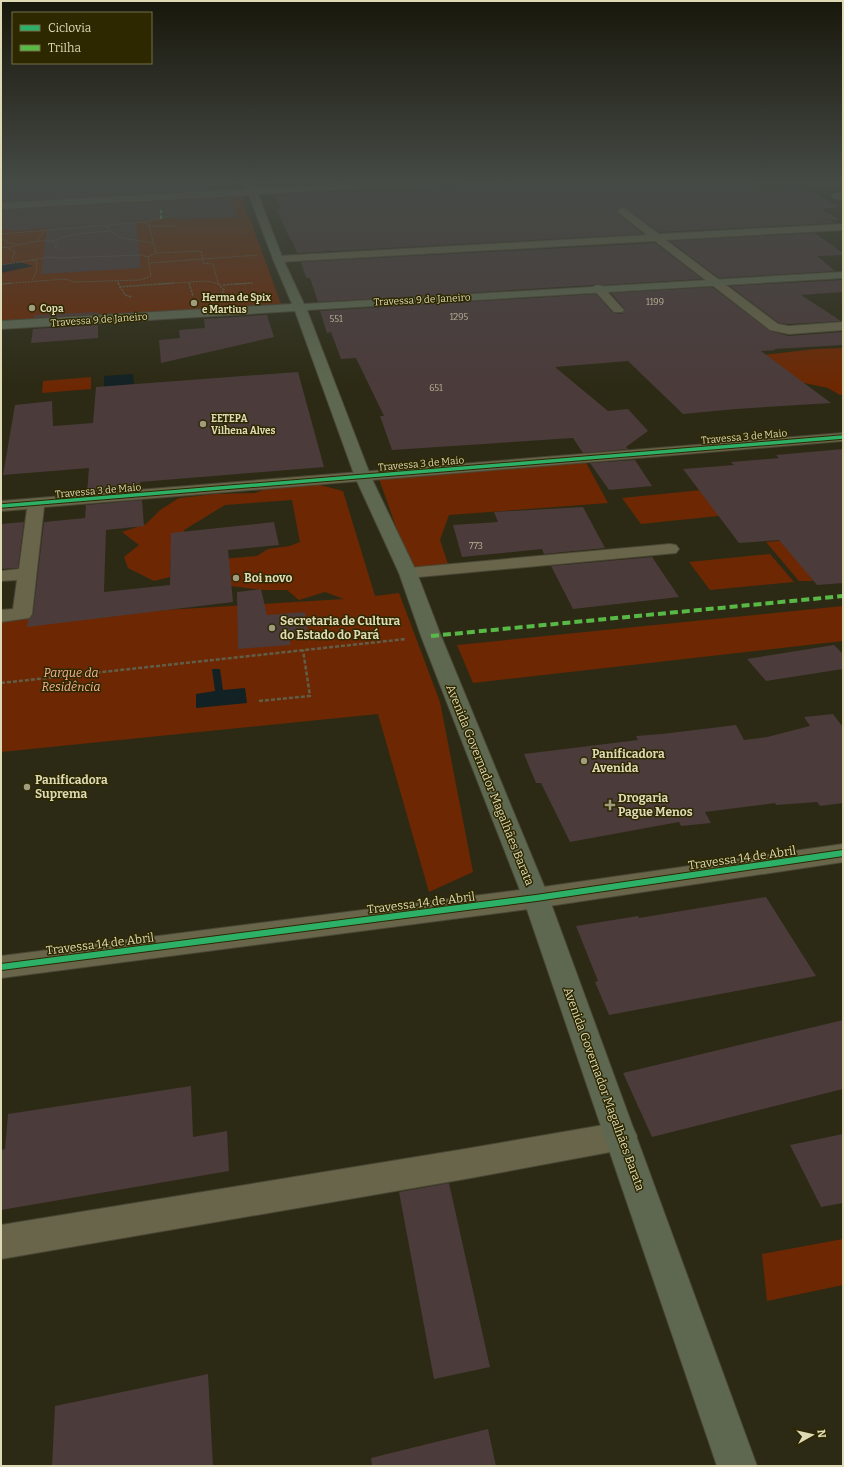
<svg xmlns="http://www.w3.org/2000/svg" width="844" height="1467" font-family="Bitter,serif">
	<rect width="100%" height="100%" fill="#2c2a14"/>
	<path fill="#6d2803" d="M 242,195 L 245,211 L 249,216 L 281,304 L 1,322 L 1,208 Z
		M 843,348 L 843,395 L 840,395 L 828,388 L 785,379 L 761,355 L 816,349 Z
		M 91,377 L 91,389 L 42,393 L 43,381 Z
		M 584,459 L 608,503 L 449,515 L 440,540 L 448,564 L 411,569 L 378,476 Z
		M 316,484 L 343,491 L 375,596 L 399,593 L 440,702 L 473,872 L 429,892 L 378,714 L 1,752 L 1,620 L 344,599 L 325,592 L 299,600 L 287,590 L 261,590 L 208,583 L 210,560 L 257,556 L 268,549 L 290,546 L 300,542 L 292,500 L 225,505 L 184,530 L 183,555 L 171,554 L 170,577 L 154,581 L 128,568 L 124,557 L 139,545 L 122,532 L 146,524 L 160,510 L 179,498 L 215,494 L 255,493 L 268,488 Z
		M 712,489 L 843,492 L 843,503 L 641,524 L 622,498 Z
		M 843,535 L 809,575 L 813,581 L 799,581 L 766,542 Z
		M 770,554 L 794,582 L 710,590 L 689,562 Z
		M 843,606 L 843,641 L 473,683 L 457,645 Z
		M 843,1239 L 843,1285 L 767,1301 L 762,1254 Z"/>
	<path fill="#122123" d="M 19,262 L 33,266 L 1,273 L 1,265 Z
		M 133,374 L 134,384 L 104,387 L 104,376 Z
		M 212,669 L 220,669 L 223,690 L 245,688 L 247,703 L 196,708 L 196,694 L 215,691 Z"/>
	<path fill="#4b3b3b" d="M 10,180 L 226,180 L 229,189 L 1,202 L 1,188 L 8,187 Z
		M 288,180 L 374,180 L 275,186 L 273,181 Z
		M 547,180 L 749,180 L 763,189 L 802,186 L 839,207 L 822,209 L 840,220 L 830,220 L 835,223 L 659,232 L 622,207 L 616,210 L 616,212 L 643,234 L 297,253 L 292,240 L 291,241 L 276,209 L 281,209 L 276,195 Z
		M 231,198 L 237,217 L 178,220 L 177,218 L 136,221 L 141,268 L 41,274 L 47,228 L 17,231 L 1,229 L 1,210 Z
		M 815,233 L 843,253 L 843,255 L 817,256 L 835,271 L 719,278 L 670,241 Z
		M 655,243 L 702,279 L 603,285 L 598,284 L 593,285 L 318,302 L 310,278 L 306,278 L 301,262 Z
		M 843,280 L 843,292 L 801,295 L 841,321 L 789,324 L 779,323 L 730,286 Z
		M 712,287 L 770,331 L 789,336 L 843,332 L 843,345 L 774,349 L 776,350 L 761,351 L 831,403 L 736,409 L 683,414 L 628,361 L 555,367 L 608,411 L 628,409 L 648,431 L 626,447 L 628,449 L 583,453 L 573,438 L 392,450 L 380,416 L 384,416 L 356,358 L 341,359 L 331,332 L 327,333 L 320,311 L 596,294 L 613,313 L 622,314 L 625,309 L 611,293 Z
		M 98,312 L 98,314 L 34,318 L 34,315 Z
		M 267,315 L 274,337 L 161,363 L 159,340 L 180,338 L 179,330 L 205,328 L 204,319 Z
		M 98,325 L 98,338 L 31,343 L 33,329 Z
		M 298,372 L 324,467 L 140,482 L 141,488 L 87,493 L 89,468 L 3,475 L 15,405 L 52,401 L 53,426 L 93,423 L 96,387 Z
		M 843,449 L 843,583 L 817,585 L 779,540 L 739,543 L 683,469 L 734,465 L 731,462 L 779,458 L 776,455 Z
		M 635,460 L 652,486 L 609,490 L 590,463 Z
		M 142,500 L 144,526 L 106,530 L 104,592 L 170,585 L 171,533 L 274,522 L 279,545 L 228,550 L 233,602 L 27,627 L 28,620 L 33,614 L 44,522 L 85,518 L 86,505 Z
		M 583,507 L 605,548 L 544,554 L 542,549 L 462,557 L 453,525 L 498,522 L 494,512 Z
		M 24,522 L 18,568 L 1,569 L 1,524 Z
		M 652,557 L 679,597 L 573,609 L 551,566 Z
		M 261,589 L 267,615 L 305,612 L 308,638 L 290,640 L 290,645 L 238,649 L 237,592 Z
		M 834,645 L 843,654 L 843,669 L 766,681 L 747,659 Z
		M 833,714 L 843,727 L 843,803 L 820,806 L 817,802 L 776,805 L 775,803 L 705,812 L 711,823 L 681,826 L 679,822 L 570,842 L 541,783 L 536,783 L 524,754 L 638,740 L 636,736 L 662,734 L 736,725 L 744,740 L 767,737 L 810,726 L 804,717 Z
		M 766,897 L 816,976 L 609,1015 L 595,982 L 598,981 L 576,926 L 638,916 L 639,918 Z
		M 843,1020 L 843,1089 L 652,1137 L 623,1073 Z
		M 191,1086 L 193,1137 L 227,1131 L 229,1171 L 1,1210 L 1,1150 L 5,1149 L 8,1114 Z
		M 843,1134 L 843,1203 L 821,1207 L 790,1145 Z
		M 449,1183 L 490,1367 L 434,1379 L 399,1192 Z
		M 208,1374 L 213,1466 L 52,1466 L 55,1406 Z
		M 488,1429 L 496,1466 L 372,1466 L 371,1458 Z"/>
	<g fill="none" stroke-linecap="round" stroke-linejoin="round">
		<g stroke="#494734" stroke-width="2">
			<path id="minor" d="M 843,193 L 843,199 L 835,199 L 831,196 L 835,193 Z
				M 622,208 L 625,209 L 659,234 L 843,224 L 843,230 L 666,240 L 778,324 L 789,326 L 843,322 L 843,330 L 789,334 L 770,330 L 655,241 L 278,262 L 273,259 L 278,256 L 647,235 L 619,213 L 617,211 Z
				M 598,285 L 602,286 L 622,308 L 624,310 L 622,312 L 614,312 L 594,290 L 592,288 L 594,286 Z
				M 843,433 L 843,441 L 44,507 L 32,614 L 29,618 L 1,622 L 1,610 L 13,609 L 17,580 L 1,581 L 1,571 L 19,569 L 27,509 L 1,511 L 1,501 Z
				M 670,544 L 676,545 L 679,549 L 676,553 L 408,578 L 402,577 L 399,573 L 402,569 L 408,568 Z
				M 843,844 L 843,862 L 536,908 L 1,978 L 1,956 L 536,888 Z
				M 621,1122 L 632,1126 L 637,1136 L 632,1146 L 621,1150 L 465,1179 L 1,1259 L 1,1225 L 465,1149 Z"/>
		</g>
		<g stroke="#494734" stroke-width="2">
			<path id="major" d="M 244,180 L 252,180 L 256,189 L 406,180 L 464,180 L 460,183 L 258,194 L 283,259 L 304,304 L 843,272 L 843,278 L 307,310 L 371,477 L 417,573 L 441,636 L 549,898 L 757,1466 L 717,1466 L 523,898 L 421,636 L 399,573 L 355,477 L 295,311 L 1,329 L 1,321 L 292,304 L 273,259 L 249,195 L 1,209 L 1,203 L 247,189 Z"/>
		</g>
		<path stroke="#615e48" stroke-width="1" stroke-dasharray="2 1" stroke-linecap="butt" d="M 146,222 L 149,226 L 156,253
			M 105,226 L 109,228 L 110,231 L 122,238 L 153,243
			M 149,226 L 175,226 L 177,230
			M 1,234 L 146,222 L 169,216
			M 1,238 L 7,242 L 15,244
			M 38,240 L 44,231
			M 52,241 L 57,243 L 55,247 L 60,249
			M 1,247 L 9,248 L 16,245 L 38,241 L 51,241 L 75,234 L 110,231
			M 9,248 L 15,252 L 12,259 L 14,262
			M 148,257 L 156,253 L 201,251 L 203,263 L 213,264 L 218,282
			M 32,260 L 37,262 L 36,273 L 32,280
			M 1,265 L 50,257 L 62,258 L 141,255 L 148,257 L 149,263 L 257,255
			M 117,281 L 119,284
			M 1,284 L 65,279 L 74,282 L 140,280 L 151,276 L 149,263
			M 160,284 L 206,281 L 220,284
			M 236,284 L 254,283"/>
		<path stroke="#615e48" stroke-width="1.5" stroke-dasharray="2.5 1" stroke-linecap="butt" d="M 118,283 L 125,295 L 132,297
			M 189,283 L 193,296
			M 218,283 L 224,290 L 222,293
			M 1,284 L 12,283
			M 223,285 L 252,283
			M 119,287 L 175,283"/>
		<path stroke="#615e48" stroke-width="2.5" stroke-dasharray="4 2" stroke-linecap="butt" d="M 1,683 L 406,639
			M 259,701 L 310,696 L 303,650"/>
		<use href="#minor" fill="#68654b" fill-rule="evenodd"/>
		<use href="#major" fill="#5e6850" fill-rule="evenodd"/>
		<path stroke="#58b947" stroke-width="2" stroke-dasharray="3.5 2" stroke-linecap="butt" d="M 161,210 L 161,219"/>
		<path stroke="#58b947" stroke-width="4" stroke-dasharray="8 4" stroke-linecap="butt" d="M 431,636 L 843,596"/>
		<g stroke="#2d2800" stroke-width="5.5">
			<path id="cycleway-far1" d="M 1,506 L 843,437"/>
		</g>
		<g stroke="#2d2800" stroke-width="8">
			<path id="cycleway" d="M 1,967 L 536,898 L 843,853"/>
		</g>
		<use href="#cycleway-far1" stroke="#2db169" stroke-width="3.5"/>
		<use href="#cycleway" stroke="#2db169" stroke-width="6"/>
	</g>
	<linearGradient id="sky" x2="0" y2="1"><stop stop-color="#18170b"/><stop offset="0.47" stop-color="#454a45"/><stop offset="1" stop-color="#454a45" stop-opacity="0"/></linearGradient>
	<rect width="844" height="386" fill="url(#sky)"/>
	<g fill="#a09c7d" stroke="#2d2800" stroke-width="1.5">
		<circle cx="194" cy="303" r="4"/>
		<circle cx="32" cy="308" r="4"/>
		<circle cx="203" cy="424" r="4"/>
		<circle cx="236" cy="578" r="4"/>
		<circle cx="272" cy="628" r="4"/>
		<circle cx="584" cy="761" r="4"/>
		<circle cx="27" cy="787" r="4"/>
		<path d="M608 799h4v4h4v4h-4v4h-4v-4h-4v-4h4z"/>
	</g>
	<g text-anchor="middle" stroke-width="3" stroke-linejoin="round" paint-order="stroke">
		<g font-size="9" fill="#b9b296">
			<text x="655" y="305">1199</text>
			<text x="459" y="320">1295</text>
			<text x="336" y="322">551</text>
			<text x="436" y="391">651</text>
			<text x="476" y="549">773</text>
		</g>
		<g font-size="10" font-weight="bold" fill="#dedab5" stroke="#2d2800" text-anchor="start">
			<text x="202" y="301">Herma de Spix<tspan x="202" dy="12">e Martius</tspan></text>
			<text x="40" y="312">Copa</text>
			<text x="211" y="422">EETEPA<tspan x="211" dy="12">Vilhena Alves</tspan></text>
		</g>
		<g font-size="10" fill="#dedab5" stroke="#2d2800">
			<text transform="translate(422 299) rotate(-3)" y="4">Travessa 9 de Janeiro</text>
			<text transform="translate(99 319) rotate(-4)" y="4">Travessa 9 de Janeiro</text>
			<text transform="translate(744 436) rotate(-5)" y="4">Travessa 3 de Maio</text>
			<text transform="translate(421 463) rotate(-5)" y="4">Travessa 3 de Maio</text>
			<text transform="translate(98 490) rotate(-5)" y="4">Travessa 3 de Maio</text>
		</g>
		<g font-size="12" font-weight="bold" fill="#dedab5" stroke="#2d2800" text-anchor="start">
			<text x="244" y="582">Boi novo</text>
			<text x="280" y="625">Secretaria de Cultura<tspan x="280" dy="14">do Estado do Pará</tspan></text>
			<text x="592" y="758">Panificadora<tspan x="592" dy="14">Avenida</tspan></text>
			<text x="35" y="784">Panificadora<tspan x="35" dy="14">Suprema</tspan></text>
			<text x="618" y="802">Drogaria<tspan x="618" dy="14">Pague Menos</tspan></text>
		</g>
		<g font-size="12" font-style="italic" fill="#f8b195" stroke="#2d2800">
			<text x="71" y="677">Parque da<tspan x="71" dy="14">Residência</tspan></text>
		</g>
		<g font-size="12" fill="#dedab5" stroke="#2d2800">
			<text transform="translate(490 785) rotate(68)" y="4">Avenida Governador Magalhães Barata</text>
			<text transform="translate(742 858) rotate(-8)" y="4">Travessa 14 de Abril</text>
			<text transform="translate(421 903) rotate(-7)" y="4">Travessa 14 de Abril</text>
			<text transform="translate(100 944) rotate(-7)" y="4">Travessa 14 de Abril</text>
			<text transform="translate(604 1089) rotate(70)" y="4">Avenida Governador Magalhães Barata</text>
		</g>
	</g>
	<rect width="844" height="1467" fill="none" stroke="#dedab5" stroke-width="4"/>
	<rect x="12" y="12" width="140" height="52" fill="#2d2800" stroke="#746f48"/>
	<rect x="20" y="25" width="20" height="6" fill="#2db169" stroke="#746f48"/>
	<text x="48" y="32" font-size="12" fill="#dedab5">Ciclovia</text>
	<rect x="20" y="45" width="20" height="6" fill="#58b947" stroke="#746f48"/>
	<text x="48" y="52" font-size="12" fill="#dedab5">Trilha</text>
	<g transform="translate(812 1435) rotate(82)" stroke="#2d2800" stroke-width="3" paint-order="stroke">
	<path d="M0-3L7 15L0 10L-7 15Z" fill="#dedab5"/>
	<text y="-6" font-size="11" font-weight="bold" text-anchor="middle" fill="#dedab5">N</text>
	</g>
</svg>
